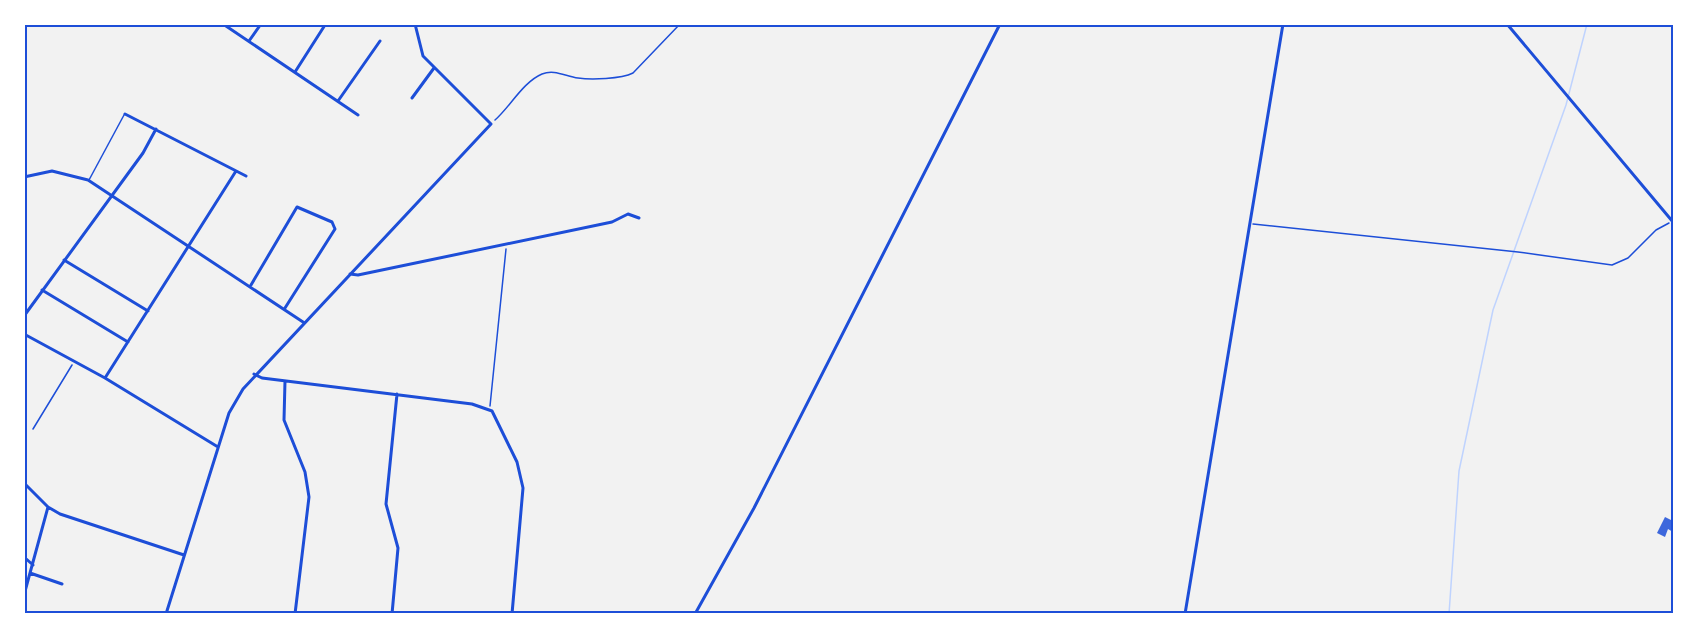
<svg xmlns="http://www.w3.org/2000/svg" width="1697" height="638" font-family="Raleway,sans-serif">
	<rect width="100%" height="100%" fill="#f2f2f2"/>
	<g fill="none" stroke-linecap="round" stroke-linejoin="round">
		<path stroke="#bfd3fe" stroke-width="1.5" d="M 1449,614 L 1459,471 L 1493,310 L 1566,105 L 1587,24"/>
	</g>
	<path fill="#3d67dc" d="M 1665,517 L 1673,521 L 1673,532 L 1668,529 L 1665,537 L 1657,533 Z"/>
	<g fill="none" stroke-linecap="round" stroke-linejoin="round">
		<path stroke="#1d4ed8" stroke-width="1.5" d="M 495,120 C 510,107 523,82 542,74 C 554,69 565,76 578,78 C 591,80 621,79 633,73 L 680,24
			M 1253,224 L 1518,252 L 1612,265 L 1628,258 L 1656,230 L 1669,223
			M 490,406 L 506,249
			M 33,429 L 72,365"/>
		<path stroke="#1d4ed8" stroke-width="1.5" d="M 89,180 L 124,115"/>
		<path stroke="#1d4ed8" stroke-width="3" d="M 223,24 L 358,115
			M 1507,24 L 1673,222
			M 249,41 L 261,24
			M 295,72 L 325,25
			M 412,98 L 434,68
			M 338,101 L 380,41
			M 125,114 L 246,176
			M 24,177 L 52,171 L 88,180 L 303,322
			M 64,260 L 148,311
			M 350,274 L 358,275 L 612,222 L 628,214 L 639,218
			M 251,285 L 297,207 L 332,222 L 335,229 L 285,308
			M 42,290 L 128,342
			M 24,316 L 143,153 L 156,129
			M 24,334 L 105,378 L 218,447
			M 254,374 L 262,378 L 472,404 L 492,411 L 517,462 L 523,488 L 512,614
			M 105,378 L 236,171
			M 285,381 L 284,420 L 305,472 L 309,497 L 295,614
			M 24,483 L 48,507 L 60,514 L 184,555
			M 24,557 L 33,565
			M 30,573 L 62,584
			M 24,595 L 48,507
			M 166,614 L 229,413 L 243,389 L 491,124 L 423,56 L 415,24
			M 392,614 L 398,548 L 386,504 L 397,394
			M 695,614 L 754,508 L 1000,24
			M 1185,614 L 1283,24"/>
	</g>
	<rect width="1697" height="638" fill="none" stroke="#ffffff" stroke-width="51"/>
	<rect x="26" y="26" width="1646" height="586" fill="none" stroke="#1d4ed8" stroke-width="2"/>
</svg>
